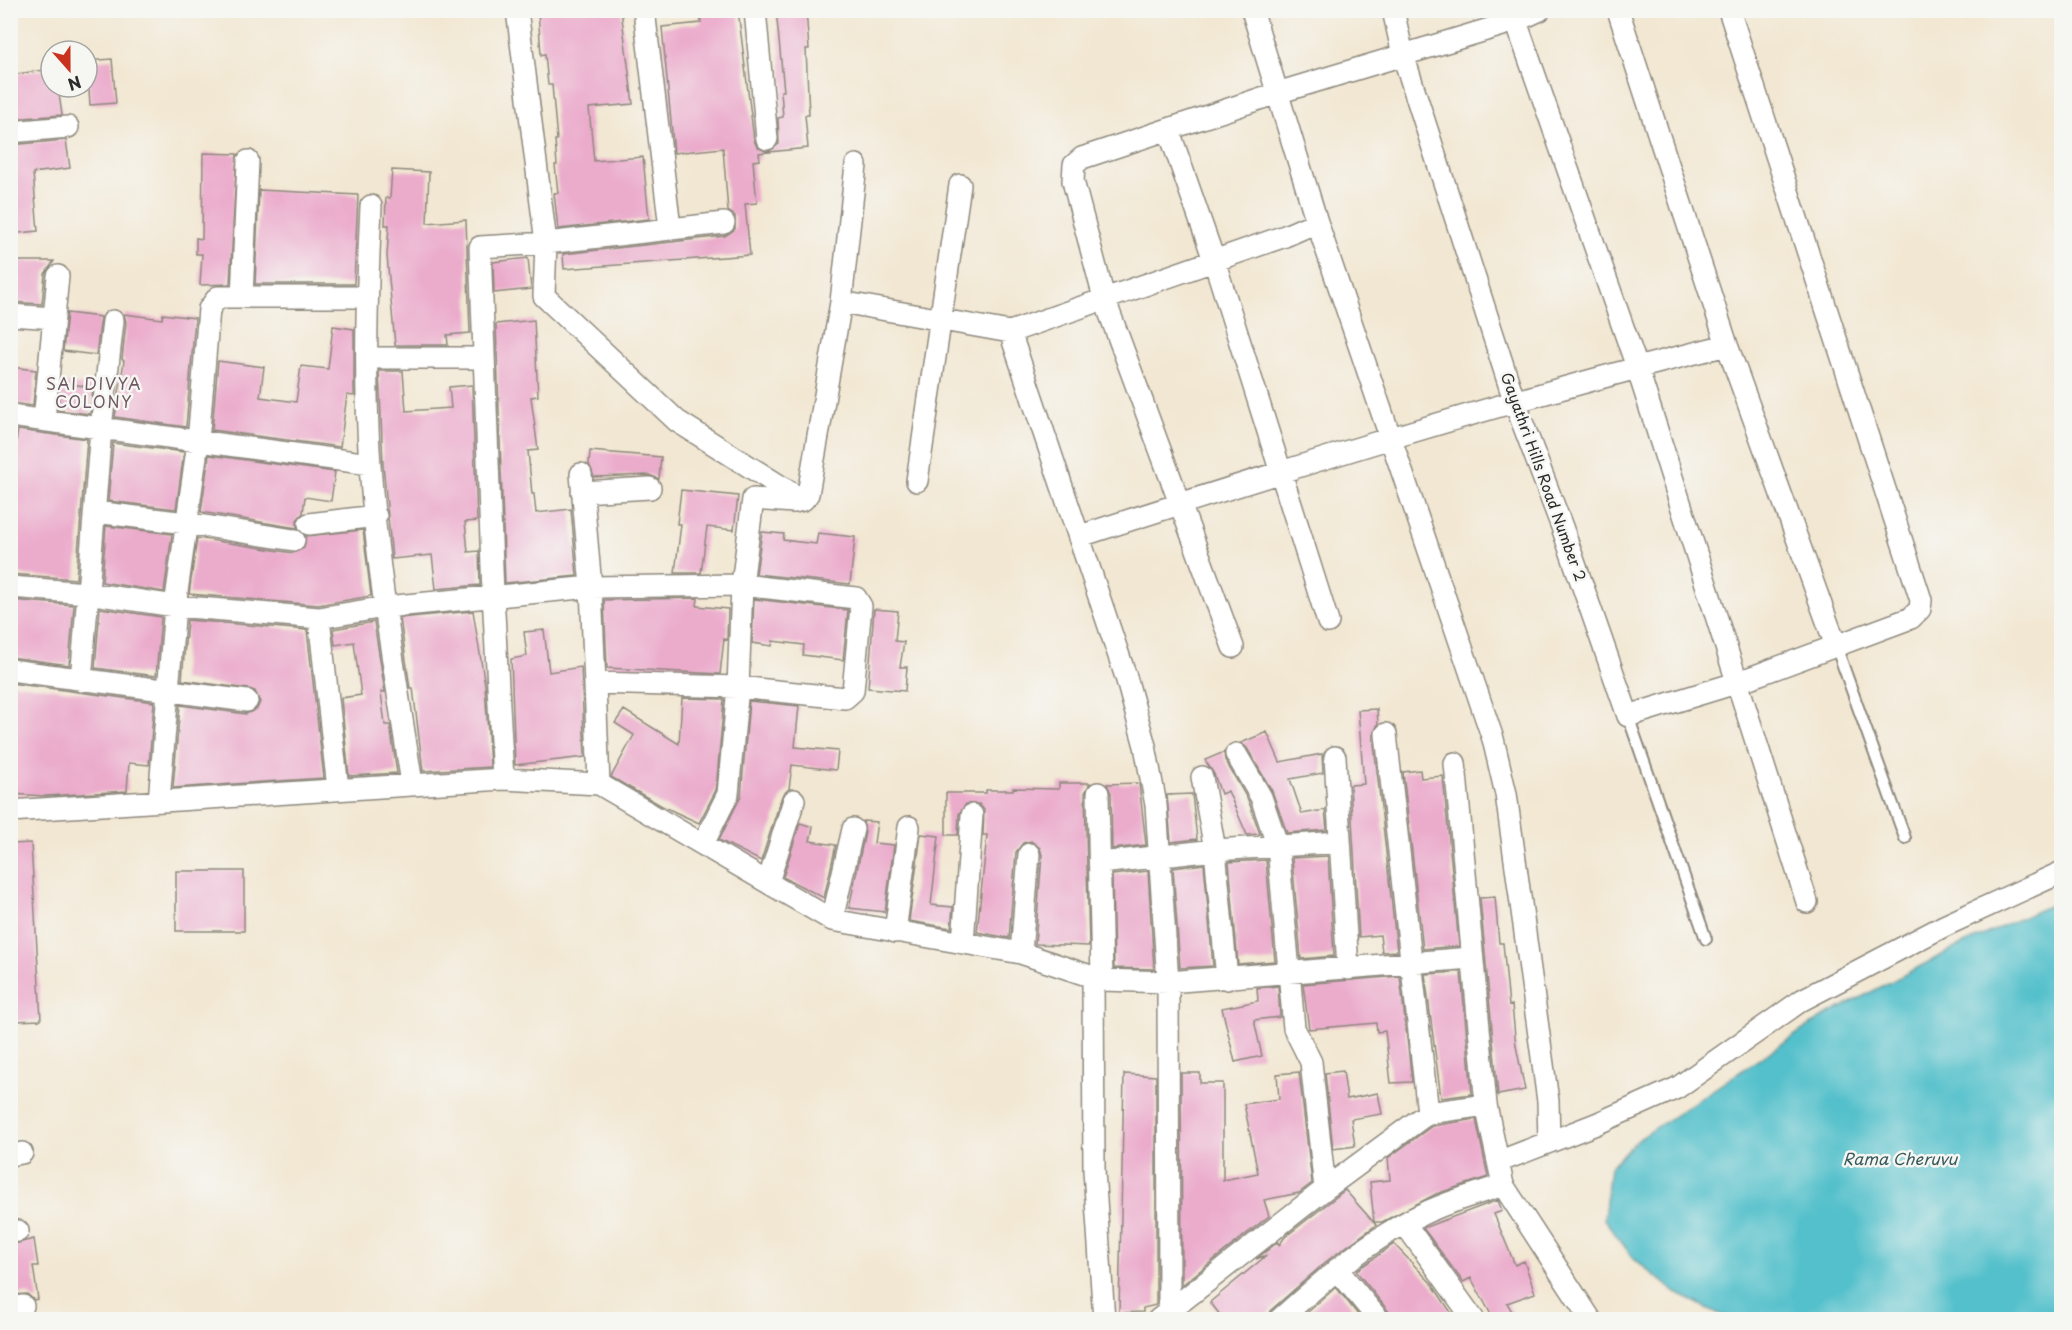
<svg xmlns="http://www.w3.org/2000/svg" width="2072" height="1330" font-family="'Playpen Sans',sans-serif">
	<rect width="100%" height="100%" fill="#f6f6f2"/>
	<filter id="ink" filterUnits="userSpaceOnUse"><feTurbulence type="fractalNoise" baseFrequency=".0167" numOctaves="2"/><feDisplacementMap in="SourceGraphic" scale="12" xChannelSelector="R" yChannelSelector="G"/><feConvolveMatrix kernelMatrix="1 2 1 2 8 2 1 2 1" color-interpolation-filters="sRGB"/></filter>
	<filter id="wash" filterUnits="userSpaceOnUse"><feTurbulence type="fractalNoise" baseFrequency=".008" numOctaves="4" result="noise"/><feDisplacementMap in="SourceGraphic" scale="24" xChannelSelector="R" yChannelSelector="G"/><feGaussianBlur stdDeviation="1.35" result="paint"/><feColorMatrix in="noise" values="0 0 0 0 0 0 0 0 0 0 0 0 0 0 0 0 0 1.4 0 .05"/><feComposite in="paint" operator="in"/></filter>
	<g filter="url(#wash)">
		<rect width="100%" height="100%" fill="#f2e7d2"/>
		<path fill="#53c0cb" stroke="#3f767b" stroke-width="1.5" d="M 2061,900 L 2061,1319 L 1730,1319 L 1676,1293 L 1634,1259 L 1604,1219 L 1610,1167 L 1636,1141 L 1818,1020 L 1955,948 Z"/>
		<g id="blocks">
			<path fill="#ebaccc" d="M 538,10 L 621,10 L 633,104 L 589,108 L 594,161 L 643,157 L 649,219 L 558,229 L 554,193 L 558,193 L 555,165 L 557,165 L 555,140 L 557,140 L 552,85 L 548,85 L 545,54 L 541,55 Z
				M 700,10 L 738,10 L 754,140 L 757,147 L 768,152 L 779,144 L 778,118 L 783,117 L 781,91 L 784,91 L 776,10 L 806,10 L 809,49 L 806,49 L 809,115 L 805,115 L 808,148 L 759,153 L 760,160 L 753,161 L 757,203 L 745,204 L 750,255 L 564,269 L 563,254 L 725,236 L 735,229 L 735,216 L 728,211 L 723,148 L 674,153 L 662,27 L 701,23 Z
				M 112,59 L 116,103 L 90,105 L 87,61 Z
				M 51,69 L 51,87 L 58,87 L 62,115 L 10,119 L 10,75 Z
				M 66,140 L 70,168 L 33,173 L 38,231 L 10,234 L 10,145 Z
				M 203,153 L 237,154 L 230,284 L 200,285 L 202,254 L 196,254 L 196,238 L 202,239 Z
				M 392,170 L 429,172 L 427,223 L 466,220 L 470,333 L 447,335 L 448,345 L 395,345 L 387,256 L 389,225 L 385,225 L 386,198 L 390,198 Z
				M 259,190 L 358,195 L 354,284 L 255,284 Z
				M 528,258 L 531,289 L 494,293 L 493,262 Z
				M 10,261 L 54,261 L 45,274 L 42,304 L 10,302 Z
				M 67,313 L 101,317 L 96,355 L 63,351 Z
				M 124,314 L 162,319 L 163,314 L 195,318 L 186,427 L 115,417 L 124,361 L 122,359 L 126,322 Z
				M 534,320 L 538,396 L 531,397 L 538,450 L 528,451 L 532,494 L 534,494 L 536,513 L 571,509 L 577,576 L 505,583 L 496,324 Z
				M 333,326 L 354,329 L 354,396 L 347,395 L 340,447 L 212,430 L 218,361 L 264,367 L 260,397 L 296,402 L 301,366 L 328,369 Z
				M 10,367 L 36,370 L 33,406 L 10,403 Z
				M 379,371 L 403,371 L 406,411 L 451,408 L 449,387 L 472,385 L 477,521 L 465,522 L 468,552 L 479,551 L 480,585 L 436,589 L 432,555 L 392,559 L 383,464 Z
				M 60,383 L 93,387 L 90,414 L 58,410 Z
				M 18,430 L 87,439 L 76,579 L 10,574 L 10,477 Z
				M 113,443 L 184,452 L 176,509 L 108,501 Z
				M 590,451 L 661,457 L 659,479 L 649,475 L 594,477 L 589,464 Z
				M 209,455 L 335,472 L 331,501 L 305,497 L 303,513 L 297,520 L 297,528 L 201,512 Z
				M 681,490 L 738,496 L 734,530 L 707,527 L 701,573 L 675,573 L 681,524 L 677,524 Z
				M 106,526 L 172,534 L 164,592 L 102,582 Z
				M 363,530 L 371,596 L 318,605 L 189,594 L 197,538 L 293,553 L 304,548 L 306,536 Z
				M 762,532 L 784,534 L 783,540 L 816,544 L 818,533 L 855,537 L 850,584 L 756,574 Z
				M 698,598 L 697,606 L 728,609 L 727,640 L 724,639 L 720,674 L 607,668 L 604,600 Z
				M 754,599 L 848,610 L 843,660 L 803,655 L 804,645 L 773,641 L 772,646 L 752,643 Z
				M 10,600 L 74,605 L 69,665 L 10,657 L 15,628 L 10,628 Z
				M 100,608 L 161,617 L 156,676 L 95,668 Z
				M 874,609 L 898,611 L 895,641 L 904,642 L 900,667 L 907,667 L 905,691 L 868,688 Z
				M 473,611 L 485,685 L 490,767 L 423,771 L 413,688 L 410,688 L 400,618 Z
				M 187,620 L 307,630 L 324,778 L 173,788 L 180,705 L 246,714 L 257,709 L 260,702 L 255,691 L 249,689 L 182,680 Z
				M 374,622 L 385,692 L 381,692 L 385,725 L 390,725 L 397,773 L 349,776 L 341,698 L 361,695 L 354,642 L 335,645 L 333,629 Z
				M 544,630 L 549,672 L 581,667 L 585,757 L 515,765 L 511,659 L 527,656 L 524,632 Z
				M 10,683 L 154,702 L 149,765 L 129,763 L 127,791 L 46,796 L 10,794 Z
				M 682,698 L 724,699 L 716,790 L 699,823 L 662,806 L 611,777 L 634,735 L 615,723 L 624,710 L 679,744 Z
				M 749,701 L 799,706 L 795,747 L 838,751 L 836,770 L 792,765 L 789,789 L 782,796 L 761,861 L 719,840 L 741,796 Z
				M 1377,709 L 1378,724 L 1373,735 L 1397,951 L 1382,952 L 1380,935 L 1359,937 L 1350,785 L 1364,784 L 1358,710 Z
				M 1267,732 L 1280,762 L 1322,754 L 1323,773 L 1290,779 L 1302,814 L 1325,810 L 1327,830 L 1287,833 L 1272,791 L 1247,748 L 1241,743 Z
				M 1224,752 L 1225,760 L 1249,802 L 1260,834 L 1247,835 L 1228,791 L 1221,794 L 1214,774 L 1205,760 Z
				M 1420,770 L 1421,778 L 1443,776 L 1459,946 L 1423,949 L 1403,772 Z
				M 1059,783 L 1090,783 L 1085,793 L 1089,946 L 1035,944 L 1042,855 L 1040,848 L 1031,841 L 1023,843 L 1016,852 L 1009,938 L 977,932 L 987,835 L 983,835 L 984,810 L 979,804 L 966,804 L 959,814 L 958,835 L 946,835 L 946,793 L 986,793 L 986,790 L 1013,790 L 1013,788 L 1059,789 Z
				M 1139,783 L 1146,845 L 1112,849 L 1111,793 L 1107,784 Z
				M 1192,794 L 1197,839 L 1171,842 L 1167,795 Z
				M 863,821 L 877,822 L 874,843 L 894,845 L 885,912 L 849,908 L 865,832 Z
				M 800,823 L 813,827 L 810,841 L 836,845 L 824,898 L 783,877 Z
				M 921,834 L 939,836 L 931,905 L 953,907 L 951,928 L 909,921 Z
				M 31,843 L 41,1020 L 16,1021 L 10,913 L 10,844 Z
				M 1328,856 L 1334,956 L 1301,959 L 1292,858 Z
				M 1266,860 L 1275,961 L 1238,964 L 1229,862 Z
				M 1204,864 L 1213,966 L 1180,968 L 1173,868 Z
				M 176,871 L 244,871 L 244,931 L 176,931 Z
				M 1148,871 L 1154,969 L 1114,968 L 1112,875 Z
				M 1495,897 L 1499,943 L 1503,943 L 1509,1006 L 1512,1005 L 1516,1046 L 1525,1090 L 1498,1095 L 1480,898 Z
				M 1461,972 L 1472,1094 L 1441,1098 L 1425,974 Z
				M 1400,976 L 1412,1082 L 1391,1083 L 1385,1031 L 1377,1032 L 1376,1023 L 1309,1029 L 1303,984 Z
				M 1278,986 L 1280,1017 L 1254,1020 L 1262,1056 L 1235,1062 L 1222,1008 L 1258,1001 L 1257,988 Z
				M 1343,1071 L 1347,1099 L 1378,1093 L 1382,1114 L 1351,1119 L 1355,1146 L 1333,1149 L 1325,1073 Z
				M 1299,1072 L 1312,1183 L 1299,1193 L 1264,1200 L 1269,1216 L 1182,1285 L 1181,1073 L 1200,1073 L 1200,1083 L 1223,1083 L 1223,1180 L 1258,1173 L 1244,1104 L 1279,1099 L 1277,1074 Z
				M 1124,1074 L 1156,1076 L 1156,1305 L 1143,1308 L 1143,1312 L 1119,1313 Z
				M 1476,1119 L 1488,1177 L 1436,1194 L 1382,1222 L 1374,1222 L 1370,1182 L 1390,1180 L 1388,1158 L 1432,1126 Z
				M 1345,1190 L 1376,1225 L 1328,1260 L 1270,1311 L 1267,1320 L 1224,1320 L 1210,1302 L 1267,1255 L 1256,1259 L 1278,1242 L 1279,1245 L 1285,1237 Z
				M 1498,1200 L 1502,1211 L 1494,1214 L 1515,1265 L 1524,1261 L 1535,1293 L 1507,1303 L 1517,1320 L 1494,1320 L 1471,1278 L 1463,1282 L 1423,1228 Z
				M 34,1239 L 38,1266 L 33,1266 L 38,1299 L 34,1300 L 27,1294 L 10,1295 L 10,1245 Z
				M 1394,1244 L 1432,1284 L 1456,1320 L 1392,1319 L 1389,1312 L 1356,1271 Z
				M 1336,1287 L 1359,1316 L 1354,1320 L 1299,1320 Z"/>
		</g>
	</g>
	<g filter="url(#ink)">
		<use href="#blocks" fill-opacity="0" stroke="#8e897e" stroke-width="1.5"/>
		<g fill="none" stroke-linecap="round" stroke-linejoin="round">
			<g stroke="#8e897e" stroke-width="14">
				<path id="service" d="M 1836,646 L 1905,838
					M 1628,716 L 1706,939"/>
			</g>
			<g stroke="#8e897e" stroke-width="24">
				<path id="minor" d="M 517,10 L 546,243 L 544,296 L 677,421 L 802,500
					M 644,10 L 670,228
					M 755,10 L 767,139
					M 1252,10 L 1317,222
					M 1393,10 L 1403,55 L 1515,403 L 1562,527 L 1628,716 L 1736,683 L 1911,618 L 1920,609 L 1921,600 L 1729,10
					M 1512,10 L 1637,367 L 1807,902
					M 1618,10 L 1727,345 L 1836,646
					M 1169,131 L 1214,260 L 1328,622
					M 10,132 L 68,127
					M 371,206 C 367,292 364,379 370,465 C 377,572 396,678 412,784
					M 242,297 L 248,161
					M 841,302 L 1010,332
					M 10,315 L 54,318
					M 369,358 L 484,358
					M 10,416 L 370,464
					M 44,420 L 58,276
					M 581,474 L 591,587 L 599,784
					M 917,481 L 960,185
					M 582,492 L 650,488
					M 95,512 L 186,523 L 294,540
					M 309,524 L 376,516
					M 1080,536 C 1294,467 1508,399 1727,345
					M 10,587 L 87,593 L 175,606 L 319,618 L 385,607 L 591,587 L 742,585 L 856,598 L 861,606 L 853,691 L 845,698 L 738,687 L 595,683
					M 319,618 L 338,789
					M 1233,647 L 1104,298 L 1073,181 L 1074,165 L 1082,158 L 1277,93 L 1516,21 L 1540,10
					M 10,670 L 247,701
					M 81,681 L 101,428 L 113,321
					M 1386,734 L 1428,1113
					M 1236,754 L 1261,797 L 1278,847 L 1294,1028 L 1311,1062 L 1325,1189
					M 1335,757 L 1348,969
					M 1455,763 L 1486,1105 L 1503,1185 L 1591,1320
					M 1202,777 L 1215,850 L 1227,979
					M 503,779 L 493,594 L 480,247 L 546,243 L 724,223
					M 1098,793 L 1102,980
					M 159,801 L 175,606 L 198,442 L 209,309 L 218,297 L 367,297
					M 10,811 L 503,779 L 599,784 L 832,920 L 1021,953 L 1102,980 L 1168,982 L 1471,958
					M 703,844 L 728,794 L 738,687 L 742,585 L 753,499 L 794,502 L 803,500 L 808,494 L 841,302 L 856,165
					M 1101,863 L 1215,850 L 1340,842
					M 768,882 L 794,800
					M 832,920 L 853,829
					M 895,932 L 909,827
					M 963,943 L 972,815
					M 1021,953 L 1029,854
					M 1093,977 L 1094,1170 L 1104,1320
					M 10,1155 L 22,1153
					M 1498,1162 L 1596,1124 L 1677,1088 L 1802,1000 L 1944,926 L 2062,872
					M 1405,1224 L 1474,1320
					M 10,1232 L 18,1231
					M 1337,1269 L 1379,1320
					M 10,1308 L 23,1306
					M 1158,1320 L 1325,1189 L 1428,1113 L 1486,1105
					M 1176,1320 L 1169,1310 L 1168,982 L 1156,805 L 1145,746 L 1126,677 L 1010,332 L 1285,236 L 1317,222 L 1493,739 L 1506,794 L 1548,1101 L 1549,1142
					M 1279,1320 C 1328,1276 1379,1230 1441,1206 C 1461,1198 1483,1192 1503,1185"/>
			</g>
			<use href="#service" stroke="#fff" stroke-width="10"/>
			<use href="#minor" stroke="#fff" stroke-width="21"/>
		</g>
	</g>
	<g text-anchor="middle" stroke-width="5" stroke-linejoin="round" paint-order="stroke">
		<g font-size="15" fill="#2b2b2b" stroke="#f6f6f2">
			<text transform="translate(1543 477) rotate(70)" y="5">Gayathri Hills Road Number 2</text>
		</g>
		<g font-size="16" letter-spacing="1.5" fill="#6e5863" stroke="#f6f6f2">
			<text x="94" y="390">SAI DIVYA<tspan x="94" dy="18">COLONY</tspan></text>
		</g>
		<g font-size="16" font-style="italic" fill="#37585b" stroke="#f6f6f2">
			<text x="1900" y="1165">Rama Cheruvu</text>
		</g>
	</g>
	<rect width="2072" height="1330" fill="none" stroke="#f6f6f2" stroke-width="36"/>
	<g transform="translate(69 69) rotate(159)"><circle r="28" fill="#f6f6f2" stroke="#a5a5a2" stroke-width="1.5"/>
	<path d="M0-4.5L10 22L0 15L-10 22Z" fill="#c8321e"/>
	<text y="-9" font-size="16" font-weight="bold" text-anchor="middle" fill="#2b2b2b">N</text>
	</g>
</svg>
